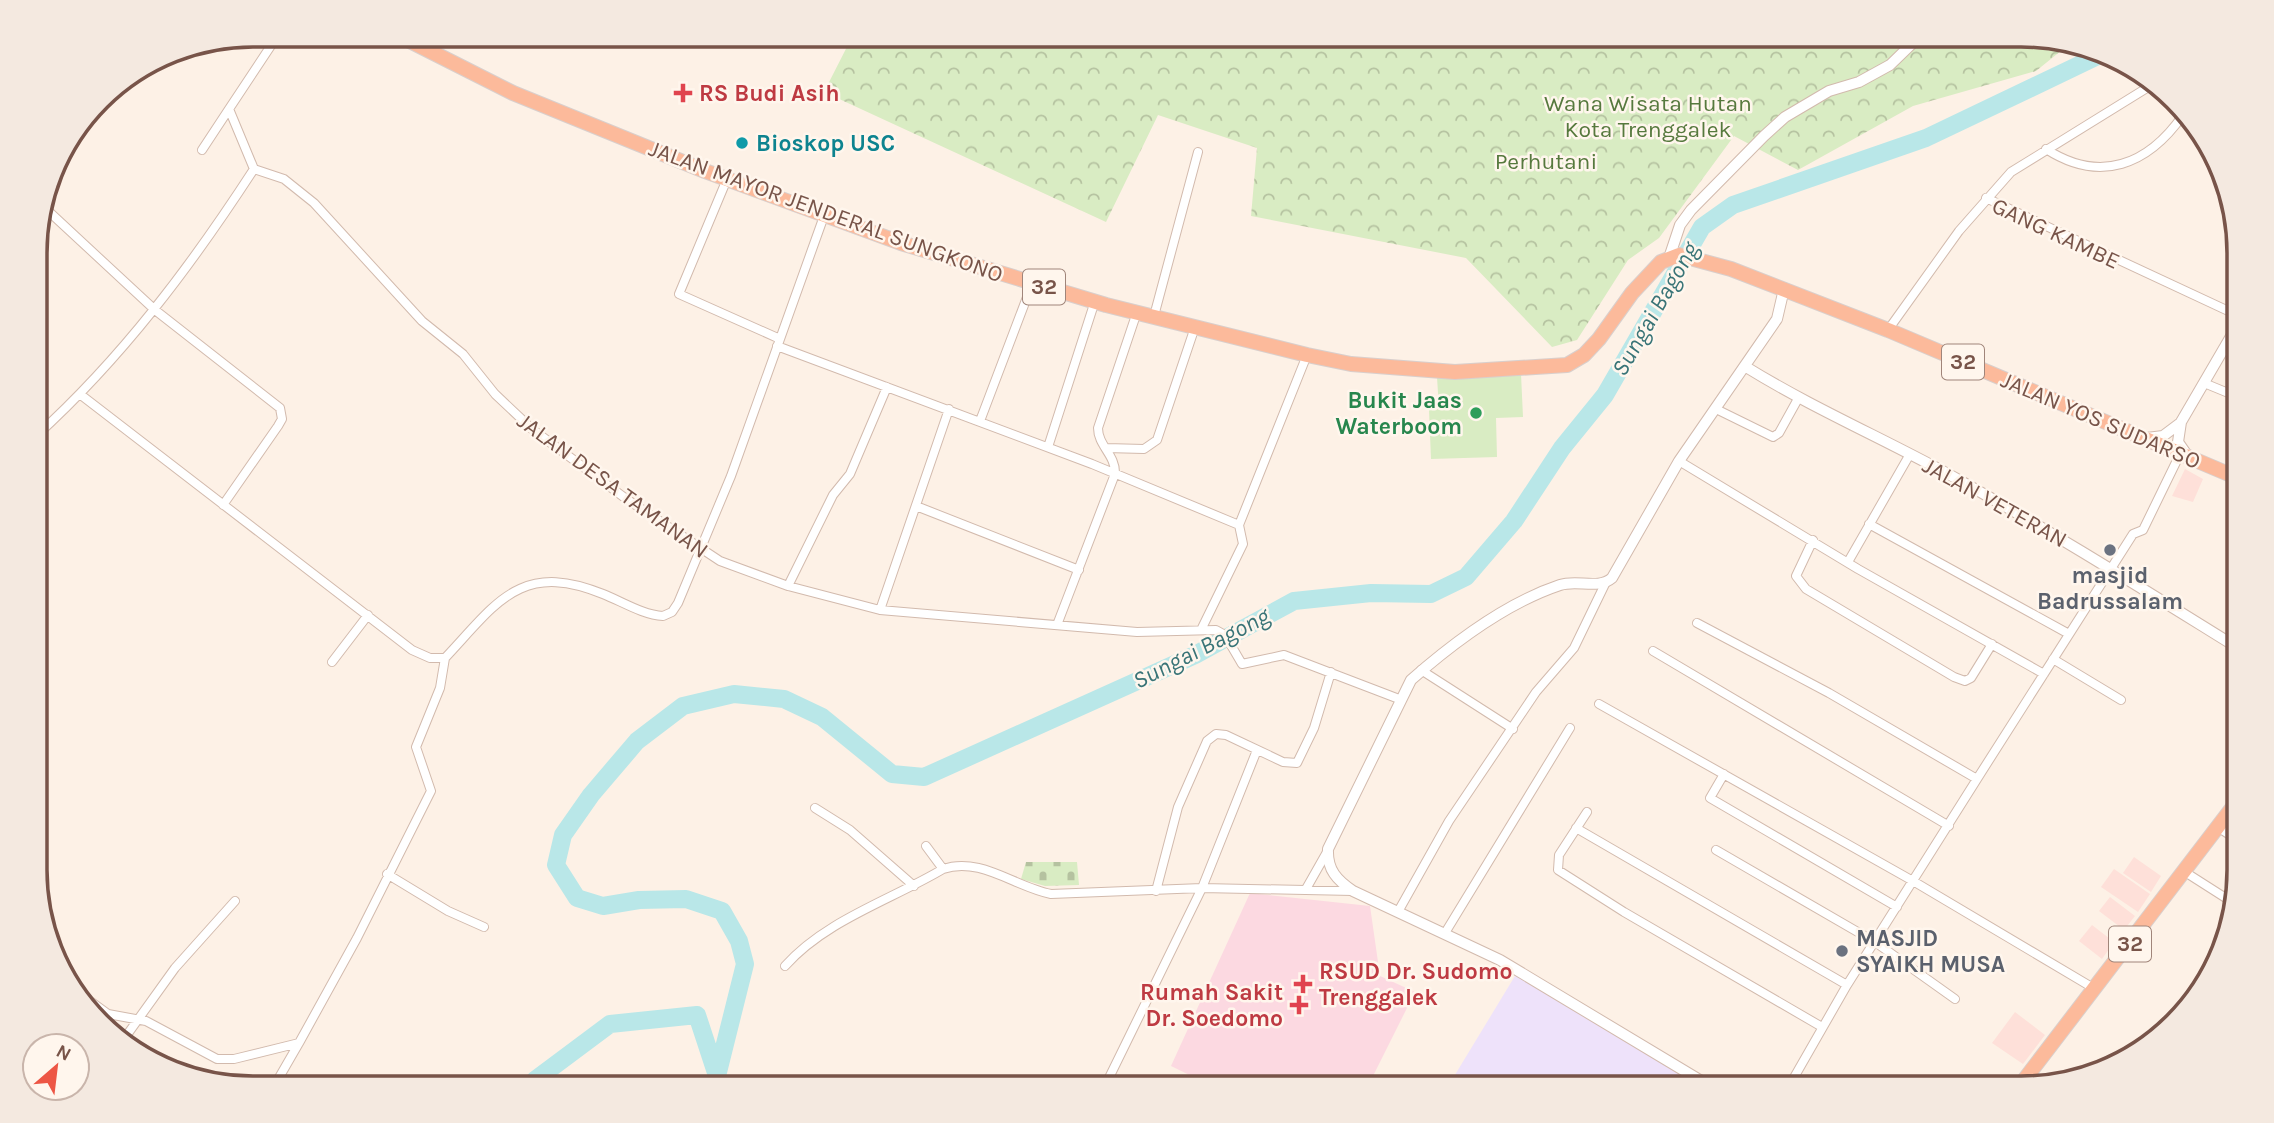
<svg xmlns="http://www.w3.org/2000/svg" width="2274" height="1123" font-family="Karla,sans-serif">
	<defs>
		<pattern id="forest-crowns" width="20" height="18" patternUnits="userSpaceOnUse" patternTransform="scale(1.75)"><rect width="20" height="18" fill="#d9ecc3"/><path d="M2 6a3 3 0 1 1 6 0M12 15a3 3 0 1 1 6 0" fill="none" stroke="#b5c2a0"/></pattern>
		<pattern id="cemetery-stones" width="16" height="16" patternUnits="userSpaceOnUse" patternTransform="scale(1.75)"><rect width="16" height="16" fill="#d9ecc3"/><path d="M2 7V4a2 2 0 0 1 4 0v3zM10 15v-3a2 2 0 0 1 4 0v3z" fill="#b5c2a0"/></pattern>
	</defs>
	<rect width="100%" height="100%" fill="#fdf1e6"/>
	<path fill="#fee0d9" d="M 2185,469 L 2203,479 L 2193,502 L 2172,496 Z
		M 2134,857 L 2161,876 L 2151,892 L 2123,873 Z
		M 2114,869 L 2150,894 L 2138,912 L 2101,887 Z
		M 2110,897 L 2135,916 L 2124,930 L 2099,911 Z
		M 2092,925 L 2114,942 L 2102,959 L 2079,941 Z
		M 2015,1012 L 2045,1035 L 2023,1064 L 1992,1043 Z"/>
	<path fill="#eee2fa" d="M 1518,971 L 1684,1072 L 1676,1088 L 1447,1088 Z"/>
	<path fill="#fcd9e1" d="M 1250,893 L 1370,906 L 1380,976 L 1415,992 L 1367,1088 L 1216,1088 L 1171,1066 Z"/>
	<path fill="url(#forest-crowns)" d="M 853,35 L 2021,35 L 2067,46 L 2036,71 L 1913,106 L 1798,170 L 1734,136 L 1659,238 L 1628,260 L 1577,340 L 1552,347 L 1466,258 L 1251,216 L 1257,148 L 1158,115 L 1106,222 L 824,92 Z"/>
	<path fill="url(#cemetery-stones)" d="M 1026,862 L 1077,862 L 1079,885 L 1045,886 L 1021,879 Z"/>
	<path fill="#d9ecc3" d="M 1521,374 L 1523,417 L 1496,418 L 1497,457 L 1431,459 L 1429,410 L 1439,409 L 1437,377 Z"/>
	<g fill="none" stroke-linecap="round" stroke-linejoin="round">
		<path stroke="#b9e7e8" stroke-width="18" d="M 717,1076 L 745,964 L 739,941 L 722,911 L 686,899 L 639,900 L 603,906 L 577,898 L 556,865 L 563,835 L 591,795 L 637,741 L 683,706 L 734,694 L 784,699 L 822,717 L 892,774 L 924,777 L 1195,655 L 1294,601 L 1371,593 L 1431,594 L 1466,577 L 1514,521 L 1562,448 L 1605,395 L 1702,227 L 1733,205 L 1926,138 L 2102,54
			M 532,1088 L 535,1080 L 610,1024 L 697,1015 L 721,1088"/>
		<g stroke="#d2baad" stroke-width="10">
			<path id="minor" d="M 278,35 L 229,109 L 254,169 L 284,179 L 314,203 L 422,321 L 463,354 L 495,394 L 532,429 L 625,498 L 720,561 L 788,586 L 880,610 L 1137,632 L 1216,630 L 1225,635 L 1242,664 L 1284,655 L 1399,699
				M 2046,149 C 2100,184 2148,165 2183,115
				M 202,150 L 229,109
				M 727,179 L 679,294 L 780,339
				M 1986,198 L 2237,315
				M 44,207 L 155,310 L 280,408 L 282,419 L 278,426 L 223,505
				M 1154,316 L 1198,152
				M 1888,330 L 1959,231 L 2011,172 L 2150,86
				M 777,346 L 1092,464 L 1239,525
				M 2204,383 L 2238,397
				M 81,395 L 412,650 L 430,658 L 445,658 C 496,604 520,560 603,594 C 621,601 643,615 663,616 L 672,612 L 678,603 L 731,476 L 824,216
				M 1716,409 L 1773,437 L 1779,433 L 1799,397
				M 980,421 L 1032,284
				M 36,436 C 122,358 191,266 254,169
				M 1048,447 L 1095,301
				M 1106,448 L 1144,449 L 1157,440 L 1195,327
				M 1679,461 L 1858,569 L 2044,674
				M 916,506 L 1079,570
				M 1869,524 L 2069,634
				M 1813,540 L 1796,576 L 1806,589 L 1954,677 L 1965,681 L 1971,678 L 1992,644
				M 1848,562 L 1910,454
				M 788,586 L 833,495 L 850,474 L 887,387
				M 880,610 L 949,409
				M 1697,623 L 1829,693 L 1977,779 L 1847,985 L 1788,1088
				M 1057,625 L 1115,474 C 1116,455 1098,446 1098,428 L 1137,312
				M 1201,630 L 1243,544 L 1239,525 L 1307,355
				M 1653,651 L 1949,826
				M 2053,659 L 2121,700
				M 332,662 L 368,615
				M 1421,670 L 1513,729
				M 1599,704 L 1913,881 L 2095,989
				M 1724,774 L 1710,798 L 1897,907
				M 1977,779 L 2133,534 L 2143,530 L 2180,454
				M 815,808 L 850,830 L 914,886
				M 1587,812 L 1559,855 L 1558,870 L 1624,912 L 1822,1027
				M 1576,828 L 1847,985
				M 2219,828 L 2239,841
				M 926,846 L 943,869
				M 1716,850 L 1875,942 L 1955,999
				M 2185,872 L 2232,902
				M 387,874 L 448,911 L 484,927
				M 1306,889 L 1327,852
				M 1156,891 L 1178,807 L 1207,741 L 1216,734 L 1226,735 L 1283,762 L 1297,763 L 1314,728 L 1331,672
				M 1399,910 L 1449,821 L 1536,692 L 1574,648 L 1605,584
				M 1445,933 L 1570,728
				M 785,966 C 826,920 891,900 943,869 C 980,856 1015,887 1051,894 L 1202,888 L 1353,891
				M 75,990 L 108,1014 L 146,1021 L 217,1059 L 234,1059 L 299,1043 L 357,938 L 431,791 L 416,747 L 440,688 L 445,658
				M 124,1039 L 175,968 L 235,901
				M 273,1088 L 299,1043
				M 1104,1088 L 1202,888 L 1257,750"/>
		</g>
		<g stroke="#d2baad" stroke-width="12">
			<path id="tertiary" d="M 1669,258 L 1680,225 L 1691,210 L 1764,136 L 1785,117 L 1829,91 L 1859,82 L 1890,65 L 1921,35
				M 1746,367 C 1814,409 1889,441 1959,480 C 2054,533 2146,591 2238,648
				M 2147,438 L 2163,436 L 2179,424
				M 2187,455 L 2178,442 L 2181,422 L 2237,326
				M 1713,1088 L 1500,960 L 1353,891 C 1337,880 1327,870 1328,849 L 1411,680 C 1453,643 1506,603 1560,585 C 1577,579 1598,590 1612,578 L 1679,461 L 1777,319 L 1784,289"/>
		</g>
		<g stroke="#d9cfcc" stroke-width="16">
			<path id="trunk" d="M 398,35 L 513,93 L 705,171 L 901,243 L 1106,305 L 1307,355 L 1351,364 L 1455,372 L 1567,365 L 1584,355 L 1599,339 L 1632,293 L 1661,262 L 1679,255 L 1731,269 L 1888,330 L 2238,478
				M 2018,1088 L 2239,799"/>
		</g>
		<use href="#minor" stroke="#fff" stroke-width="8"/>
		<use href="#tertiary" stroke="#fff" stroke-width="10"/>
		<use href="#trunk" stroke="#fcba9b" stroke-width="14"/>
	</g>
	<g fill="#e0444e" stroke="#fff6ed" stroke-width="2.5">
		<path d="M679.5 82.5h7v7h7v7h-7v7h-7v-7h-7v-7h7z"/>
		<path d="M1299.5 973.5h7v7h7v7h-7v7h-7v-7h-7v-7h7z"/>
		<path d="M1295.5 994.5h7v7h7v7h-7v7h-7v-7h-7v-7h7z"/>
	</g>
	<circle fill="#0f9aa8" stroke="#fff6ed" stroke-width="2.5" cx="742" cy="143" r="7"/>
	<circle fill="#2e9e5b" stroke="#fff6ed" stroke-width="2.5" cx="1476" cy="413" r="7"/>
	<g fill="#6b7280" stroke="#fff6ed" stroke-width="2.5">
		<circle cx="2110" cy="550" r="7"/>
		<circle cx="1842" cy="951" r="7"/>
	</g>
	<g text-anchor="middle" stroke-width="5" stroke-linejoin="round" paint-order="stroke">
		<g fill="#fff6ed" stroke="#a0857a" stroke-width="2">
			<rect x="1023" y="269.5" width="42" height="35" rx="5"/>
			<rect x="1942" y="344.5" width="42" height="35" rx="5"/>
			<rect x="2109" y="926.5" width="42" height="35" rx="5"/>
		</g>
		<g font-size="21" font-weight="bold" fill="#785449">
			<text x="1044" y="294">32</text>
			<text x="1963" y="369">32</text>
			<text x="2130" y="951">32</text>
		</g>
		<g font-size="23" font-weight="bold" fill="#be3a42" stroke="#fff6ed" text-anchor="start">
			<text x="699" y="101">RS Budi Asih</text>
			<text x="1319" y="979">RSUD Dr. Sudomo<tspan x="1319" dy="26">Trenggalek</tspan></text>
			<text x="1283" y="1000" text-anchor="end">Rumah Sakit<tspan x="1283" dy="26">Dr. Soedomo</tspan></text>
		</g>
		<g font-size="23" fill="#56793d" stroke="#fff6ed">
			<text x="1648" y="111">Wana Wisata Hutan<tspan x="1648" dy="26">Kota Trenggalek</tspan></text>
			<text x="1546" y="169">Perhutani</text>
		</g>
		<g font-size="23" font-weight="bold" fill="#0d838f" stroke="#fff6ed" text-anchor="start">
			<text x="756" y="151">Bioskop USC</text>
		</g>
		<g font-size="23" fill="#785449" stroke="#fff6ed">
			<text transform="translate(826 211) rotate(20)" y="8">JALAN MAYOR JENDERAL SUNGKONO</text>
			<text transform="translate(2056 233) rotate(25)" y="8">GANG KAMBE</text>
			<text transform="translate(2101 420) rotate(23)" y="8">JALAN YOS SUDARSO</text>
			<text transform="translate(613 485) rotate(36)" y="8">JALAN DESA TAMANAN</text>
			<text transform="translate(1995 502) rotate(29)" y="8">JALAN VETERAN</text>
		</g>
		<g font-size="23" font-weight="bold" fill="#27864d" stroke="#fff6ed" text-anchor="end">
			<text x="1462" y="408">Bukit Jaas<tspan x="1462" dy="26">Waterboom</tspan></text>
		</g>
		<g font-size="23" font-weight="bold" fill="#5b616d" stroke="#fff6ed">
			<text x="2110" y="583">masjid<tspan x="2110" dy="26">Badrussalam</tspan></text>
			<text x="1856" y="946" text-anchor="start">MASJID<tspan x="1856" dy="26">SYAIKH MUSA</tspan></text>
		</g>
		<g font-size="24" font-style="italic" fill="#397477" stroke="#fff6ed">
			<text transform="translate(1655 309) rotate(-60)" y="8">Sungai Bagong</text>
			<text transform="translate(1201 648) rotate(-27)" y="8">Sungai Bagong</text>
		</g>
	</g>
	<path d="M0 0H2274V1123H0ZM253 47H2021A206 206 0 0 1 2227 253V870A206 206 0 0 1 2021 1076H253A206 206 0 0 1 47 870V253A206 206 0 0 1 253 47Z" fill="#f4e9e0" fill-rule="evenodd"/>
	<path fill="none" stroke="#785449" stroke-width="3.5" d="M253 47H2021A206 206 0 0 1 2227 253V870A206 206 0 0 1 2021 1076H253A206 206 0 0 1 47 870V253A206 206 0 0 1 253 47Z"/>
	<g transform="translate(56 1067) rotate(28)"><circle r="33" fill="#fff6ed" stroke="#c9b5ab" stroke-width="2"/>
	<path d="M0-5L12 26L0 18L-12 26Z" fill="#ed5645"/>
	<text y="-10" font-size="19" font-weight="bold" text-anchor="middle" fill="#785449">N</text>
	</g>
</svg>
